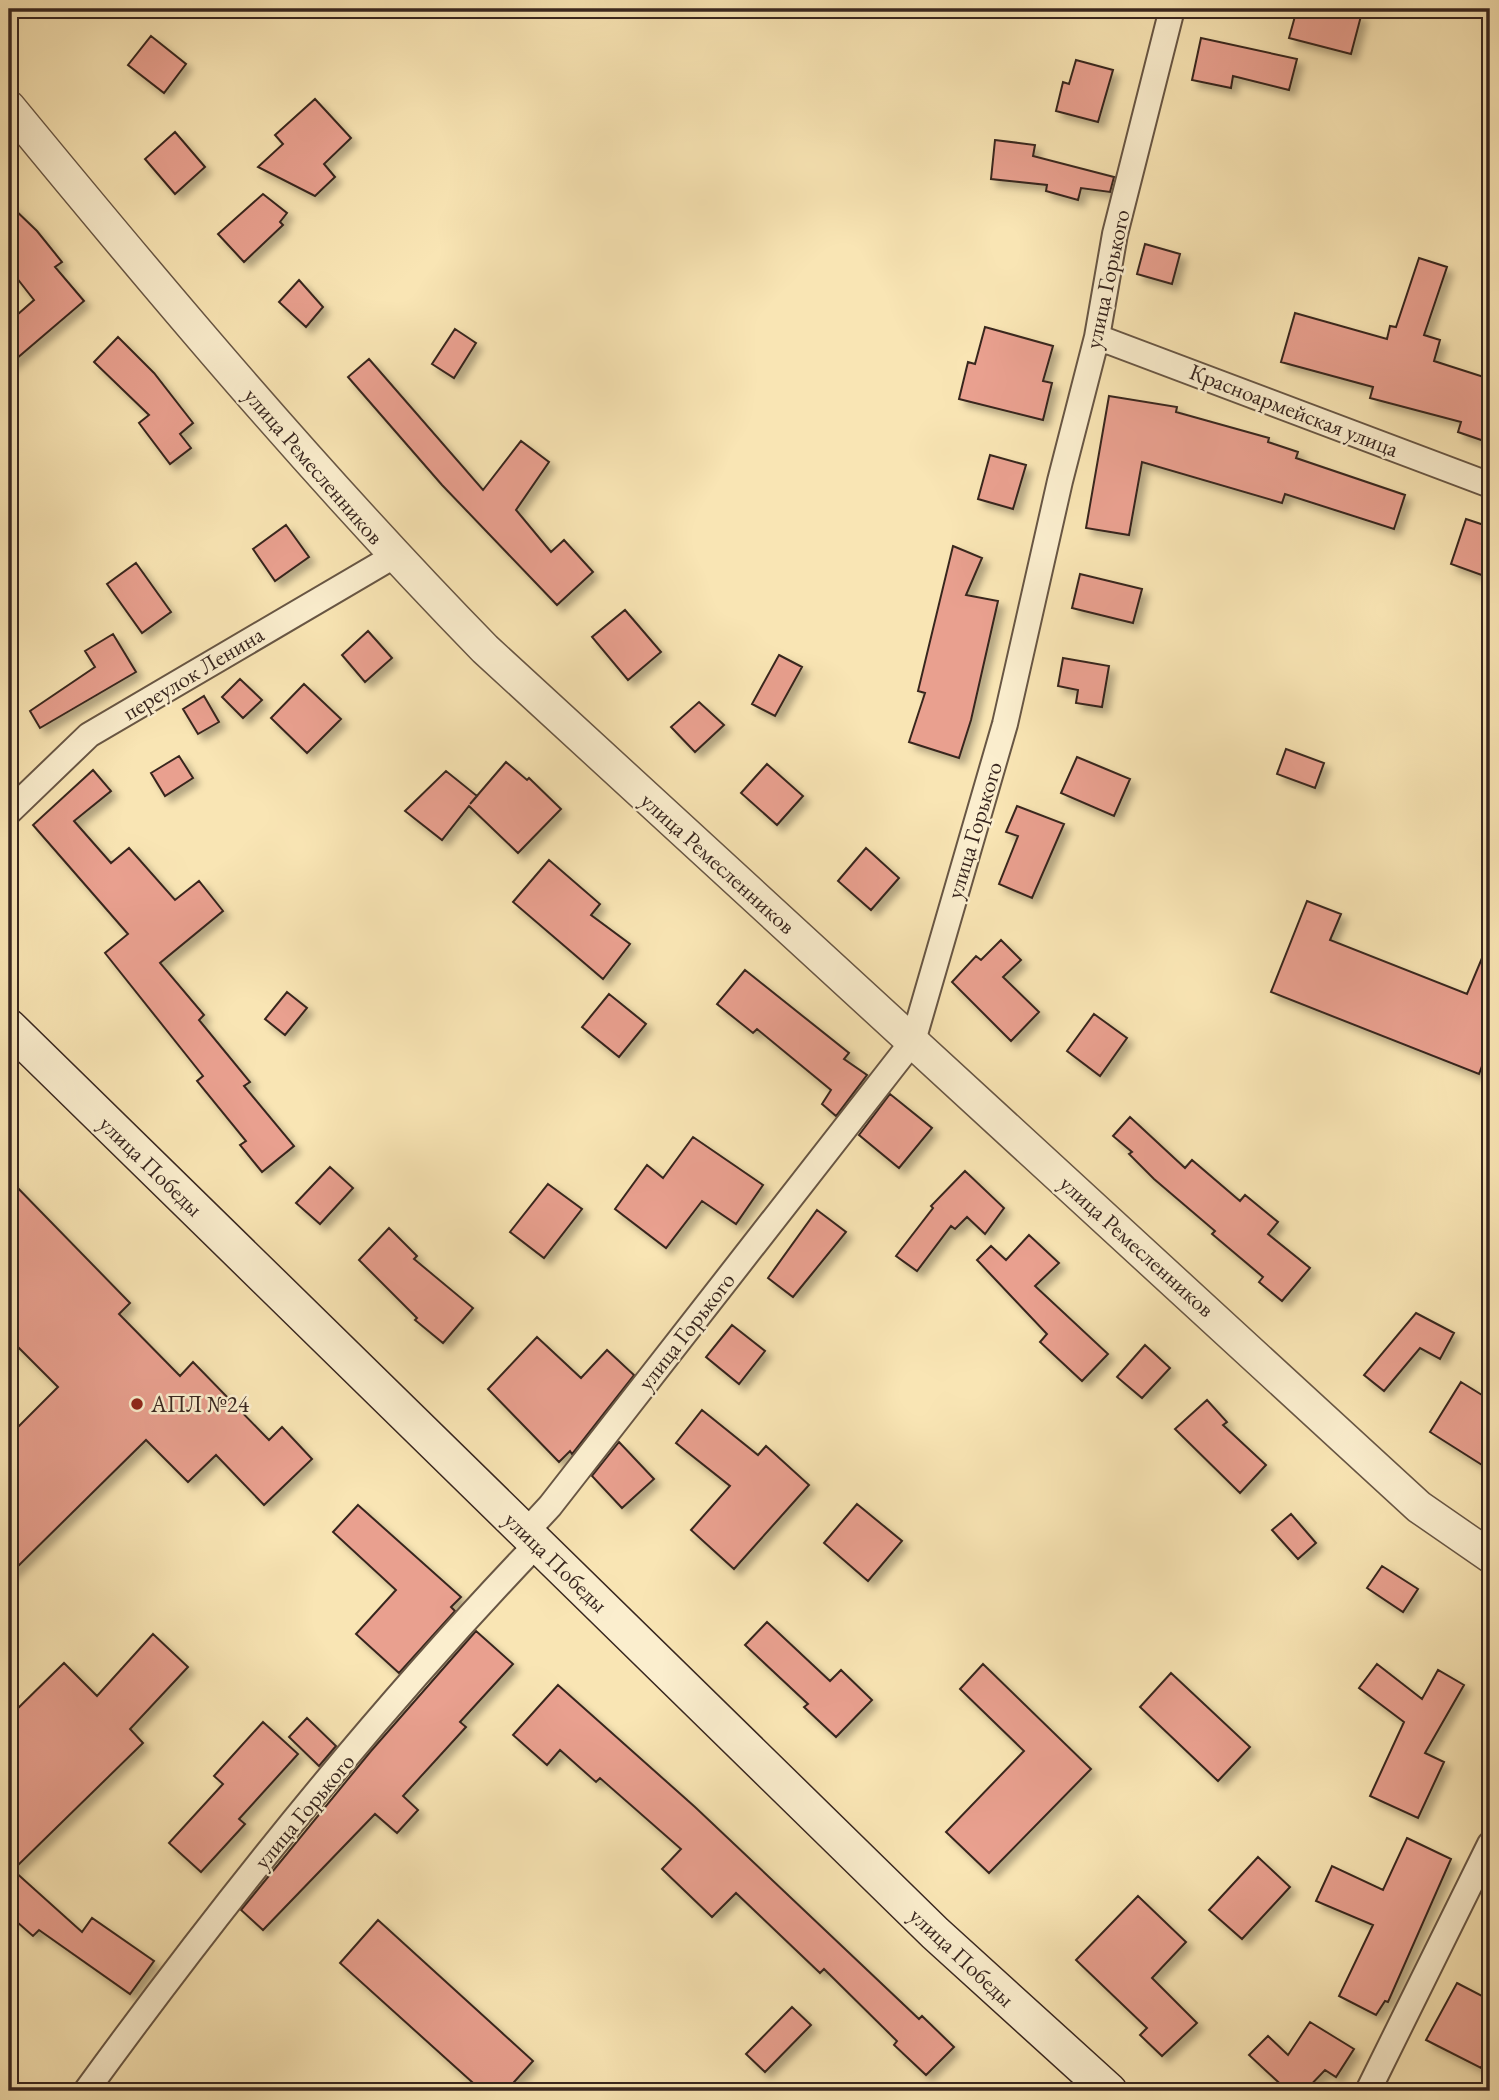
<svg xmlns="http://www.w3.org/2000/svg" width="1499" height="2100" font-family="'EB Garamond',serif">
	<defs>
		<filter id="shadow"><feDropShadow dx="6" dy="6" stdDeviation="3.5" flood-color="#0004"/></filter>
	</defs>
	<rect width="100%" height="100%" fill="#f9e5b4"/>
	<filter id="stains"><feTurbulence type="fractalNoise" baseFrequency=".00286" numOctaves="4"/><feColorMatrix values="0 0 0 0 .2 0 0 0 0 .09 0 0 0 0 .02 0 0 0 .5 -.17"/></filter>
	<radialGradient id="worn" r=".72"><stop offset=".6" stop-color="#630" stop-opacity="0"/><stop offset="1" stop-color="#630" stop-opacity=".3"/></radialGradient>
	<path fill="#e9a08f" stroke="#38261f" stroke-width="2" filter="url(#shadow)" d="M 1297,9 L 1334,9 L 1361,16 L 1351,54 L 1289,38 Z
		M 151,36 L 186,64 L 164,93 L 128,65 Z
		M 1201,38 L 1297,59 L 1289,90 L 1233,76 L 1231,88 L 1192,80 Z
		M 1076,60 L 1113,70 L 1098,122 L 1056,111 L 1063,82 L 1069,84 Z
		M 315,99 L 351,138 L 324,164 L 335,177 L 315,196 L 258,167 L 283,144 L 275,135 Z
		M 175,132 L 205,167 L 175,194 L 145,159 Z
		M 995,140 L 1035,145 L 1033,156 L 1114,177 L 1110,192 L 1081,188 L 1078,200 L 1046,191 L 1047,185 L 991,179 Z
		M 263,194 L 287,213 L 280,222 L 283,225 L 244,262 L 218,234 Z
		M 9,204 L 37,231 L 62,262 L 55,267 L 84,301 L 9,365 L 9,322 L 34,300 L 9,268 Z
		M 1145,244 L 1180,254 L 1172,284 L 1137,274 Z
		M 1419,258 L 1447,267 L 1424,335 L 1440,340 L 1434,361 L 1490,379 L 1490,443 L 1458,432 L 1461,422 L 1370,398 L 1373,387 L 1281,362 L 1295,313 L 1387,339 L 1390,326 L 1396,327 Z
		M 299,280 L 323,307 L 306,327 L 279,302 Z
		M 985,327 L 1053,346 L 1043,381 L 1052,383 L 1043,420 L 959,399 L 968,362 L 975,364 Z
		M 455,329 L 476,343 L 454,378 L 432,364 Z
		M 118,337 L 154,373 L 193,423 L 180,434 L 191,448 L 170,464 L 139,423 L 149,415 L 94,362 Z
		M 369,359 L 483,490 L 521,441 L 549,462 L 516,510 L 551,552 L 564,540 L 593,572 L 557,605 L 442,485 L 348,377 Z
		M 1109,396 L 1177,407 L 1176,412 L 1269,438 L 1268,442 L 1298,452 L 1296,458 L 1405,495 L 1394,529 L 1285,494 L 1282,503 L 1142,462 L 1129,535 L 1086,528 Z
		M 990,455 L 1026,465 L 1013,509 L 978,499 Z
		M 1466,519 L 1490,527 L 1490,578 L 1451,564 Z
		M 286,525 L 309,557 L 275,581 L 253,549 Z
		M 953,546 L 982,558 L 966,595 L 998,601 L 971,720 L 959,758 L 909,742 L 925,693 L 918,691 Z
		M 136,563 L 171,612 L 142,633 L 107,584 Z
		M 1080,574 L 1142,589 L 1133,623 L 1072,608 Z
		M 625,610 L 661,652 L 628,680 L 592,637 Z
		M 368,631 L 392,658 L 365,682 L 342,655 Z
		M 113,634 L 136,672 L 40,728 L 30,711 L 95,667 L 85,651 Z
		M 779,655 L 802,667 L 775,716 L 752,704 Z
		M 1063,658 L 1109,666 L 1102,707 L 1076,703 L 1078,690 L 1058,686 Z
		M 240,679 L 262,700 L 243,718 L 222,697 Z
		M 304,684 L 341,719 L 307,753 L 271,718 Z
		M 204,696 L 219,722 L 198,734 L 183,709 Z
		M 699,702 L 724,725 L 695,752 L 671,727 Z
		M 1286,749 L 1324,763 L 1315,788 L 1277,774 Z
		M 179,756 L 193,778 L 165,796 L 151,773 Z
		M 1077,757 L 1130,779 L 1114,816 L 1061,793 Z
		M 506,762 L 527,780 L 529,778 L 561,809 L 518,853 L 469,806 L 442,840 L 405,811 L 446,771 L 477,796 L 470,804 Z
		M 767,764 L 803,796 L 777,825 L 741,793 Z
		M 93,770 L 111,791 L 74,821 L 111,863 L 129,848 L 175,900 L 199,881 L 223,911 L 160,963 L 204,1015 L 199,1020 L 250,1082 L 244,1086 L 294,1146 L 262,1172 L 240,1145 L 246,1141 L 197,1081 L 203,1076 L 105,953 L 128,934 L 33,825 Z
		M 1017,806 L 1064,824 L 1032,898 L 999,884 L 1018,836 L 1006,832 Z
		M 866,848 L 899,878 L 871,910 L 838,881 Z
		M 549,860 L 600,904 L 591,915 L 630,944 L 603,979 L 513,902 Z
		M 1307,901 L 1341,914 L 1330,940 L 1467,994 L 1490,939 L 1490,1045 L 1479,1074 L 1271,992 Z
		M 1001,940 L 1021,960 L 1003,977 L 1039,1012 L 1011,1041 L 952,982 L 976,956 L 981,960 Z
		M 745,970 L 849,1053 L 844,1059 L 867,1075 L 836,1116 L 822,1104 L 831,1090 L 757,1029 L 753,1033 L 717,1004 Z
		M 287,992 L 307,1008 L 285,1035 L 265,1019 Z
		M 609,994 L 646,1024 L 619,1057 L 582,1027 Z
		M 1094,1014 L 1127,1038 L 1100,1076 L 1067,1051 Z
		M 890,1094 L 932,1128 L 899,1168 L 859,1135 Z
		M 1130,1117 L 1185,1168 L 1192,1160 L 1240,1201 L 1245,1195 L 1278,1222 L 1268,1234 L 1310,1268 L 1282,1301 L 1259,1282 L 1263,1277 L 1212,1234 L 1215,1231 L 1154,1179 L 1129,1154 L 1132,1152 L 1113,1136 Z
		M 693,1137 L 763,1185 L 736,1224 L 702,1201 L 666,1248 L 615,1209 L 647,1165 L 663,1178 Z
		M 330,1167 L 353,1188 L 320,1224 L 296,1203 Z
		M 965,1171 L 1004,1208 L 985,1234 L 967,1217 L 955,1229 L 951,1226 L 917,1271 L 896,1256 L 933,1208 L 931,1206 Z
		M 9,1179 L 130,1303 L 119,1314 L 180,1376 L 193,1362 L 269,1440 L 282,1427 L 312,1459 L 264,1505 L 216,1455 L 188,1482 L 146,1440 L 9,1575 L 9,1436 L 58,1387 L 9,1338 Z
		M 548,1184 L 582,1209 L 544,1258 L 510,1232 Z
		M 817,1210 L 846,1232 L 793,1297 L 768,1278 Z
		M 389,1228 L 417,1256 L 414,1259 L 473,1308 L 443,1343 L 415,1320 L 417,1318 L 359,1260 Z
		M 1029,1235 L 1059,1263 L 1035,1286 L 1108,1354 L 1082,1381 L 1040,1342 L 1047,1334 L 977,1260 L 991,1246 L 1006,1260 Z
		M 1416,1313 L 1454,1333 L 1440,1359 L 1420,1348 L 1384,1391 L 1364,1375 Z
		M 732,1325 L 765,1351 L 739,1384 L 706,1357 Z
		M 537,1337 L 581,1378 L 607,1350 L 634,1375 L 572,1454 L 570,1451 L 559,1462 L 488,1389 Z
		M 1145,1345 L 1170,1368 L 1142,1398 L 1117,1377 Z
		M 1461,1382 L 1490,1400 L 1490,1470 L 1430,1432 Z
		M 1207,1400 L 1227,1422 L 1223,1425 L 1266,1465 L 1240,1493 L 1175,1429 Z
		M 702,1410 L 758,1455 L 766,1446 L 809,1485 L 734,1569 L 691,1530 L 730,1486 L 676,1443 Z
		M 619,1442 L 654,1479 L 622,1508 L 592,1476 Z
		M 857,1504 L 902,1541 L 868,1581 L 824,1543 Z
		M 358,1505 L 461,1597 L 451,1607 L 455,1611 L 399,1673 L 356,1634 L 396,1590 L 333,1532 Z
		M 1291,1514 L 1316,1543 L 1298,1559 L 1272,1530 Z
		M 1382,1566 L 1418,1589 L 1403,1612 L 1367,1588 Z
		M 767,1622 L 830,1681 L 841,1670 L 872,1700 L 836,1737 L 804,1707 L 808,1704 L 745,1645 Z
		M 476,1631 L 513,1664 L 460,1722 L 466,1727 L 403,1796 L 418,1810 L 397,1833 L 375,1814 L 263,1930 L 241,1910 L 371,1751 Z
		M 153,1634 L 188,1667 L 130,1729 L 143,1743 L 13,1870 L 82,1932 L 92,1918 L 154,1961 L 130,1994 L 39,1930 L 33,1936 L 9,1915 L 9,1717 L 64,1663 L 97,1696 Z
		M 983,1664 L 1091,1769 L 989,1873 L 946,1832 L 1024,1751 L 960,1689 Z
		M 1377,1664 L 1422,1699 L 1438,1670 L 1464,1685 L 1425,1753 L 1444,1762 L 1418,1818 L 1370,1796 L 1404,1722 L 1359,1688 Z
		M 1171,1673 L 1250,1747 L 1218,1781 L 1140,1707 Z
		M 558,1685 L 695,1807 L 919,2019 L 922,2016 L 954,2047 L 926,2075 L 894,2045 L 897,2041 L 824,1969 L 820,1973 L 736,1893 L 712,1917 L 662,1869 L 681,1849 L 600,1778 L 596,1782 L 560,1750 L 547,1765 L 513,1735 Z
		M 307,1718 L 336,1746 L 319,1766 L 289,1737 Z
		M 263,1722 L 298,1754 L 239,1819 L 245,1824 L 201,1872 L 169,1843 L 223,1784 L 214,1776 Z
		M 1407,1838 L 1451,1859 L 1388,2002 L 1385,2001 L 1376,2015 L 1339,1996 L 1373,1925 L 1316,1901 L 1332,1866 L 1383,1890 Z
		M 1258,1857 L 1290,1887 L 1242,1939 L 1209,1910 Z
		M 1138,1896 L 1186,1942 L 1152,1978 L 1197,2023 L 1162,2056 L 1140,2035 L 1147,2028 L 1076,1960 Z
		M 378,1920 L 533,2061 L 506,2091 L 482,2091 L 340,1963 Z
		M 1457,1983 L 1490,2000 L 1490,2050 L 1481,2068 L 1426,2040 Z
		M 792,2007 L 811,2025 L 765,2072 L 746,2054 Z
		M 1310,2022 L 1354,2049 L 1336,2077 L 1325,2070 L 1305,2091 L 1288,2091 L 1249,2055 L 1268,2036 L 1288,2055 Z"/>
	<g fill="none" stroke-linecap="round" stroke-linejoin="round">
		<g stroke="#685644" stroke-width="28">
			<path id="minor" d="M 1097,337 L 1490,485
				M 9,812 L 89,735 L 394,556
				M 526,1532 L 550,1506 L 913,1041 L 1005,724 L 1060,481 L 1097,337 L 1115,234 L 1172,9
				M 86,2091 C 225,1900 374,1714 538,1543
				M 1368,2091 L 1490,1844"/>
		</g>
		<g stroke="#685644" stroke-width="35">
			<path id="tertiary" d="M 9,107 C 162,293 317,477 485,649 L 1419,1507 L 1490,1556"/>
		</g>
		<g stroke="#38261f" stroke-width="38">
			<path id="secondary" d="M 9,1027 L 935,1933 L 1109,2091"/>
		</g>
		<use href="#minor" stroke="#fbeece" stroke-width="24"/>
		<use href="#tertiary" stroke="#fbeece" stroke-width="32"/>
		<use href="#secondary" stroke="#fbeece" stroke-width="35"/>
	</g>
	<circle fill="#8f2418" stroke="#fbeece" stroke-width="2.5" cx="137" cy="1404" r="7"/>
	<g text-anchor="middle" stroke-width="5" stroke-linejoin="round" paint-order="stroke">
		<g font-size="23" fill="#38261f" stroke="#fbeece">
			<text transform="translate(1107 279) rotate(-78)" y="8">улица Горького</text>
			<text transform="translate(1294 410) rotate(21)" y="8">Красноармейская улица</text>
			<text transform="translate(314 466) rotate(49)" y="8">улица Ремесленников</text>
			<text transform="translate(193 673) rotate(-31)" y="8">переулок Ленина</text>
			<text transform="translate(974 830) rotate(-73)" y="8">улица Горького</text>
			<text transform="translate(718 863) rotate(42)" y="8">улица Ремесленников</text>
			<text transform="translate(151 1166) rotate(44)" y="8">улица Победы</text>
			<text transform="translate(1137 1246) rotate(42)" y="8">улица Ремесленников</text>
			<text transform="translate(686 1331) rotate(-52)" y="8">улица Горького</text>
			<text transform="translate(556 1562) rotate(44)" y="8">улица Победы</text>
			<text transform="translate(304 1811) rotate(-50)" y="8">улица Горького</text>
			<text transform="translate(962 1957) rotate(43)" y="8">улица Победы</text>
		</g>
		<g font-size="23" fill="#38261f" stroke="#fbeece" text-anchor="start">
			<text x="151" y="1412">АПЛ №24</text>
		</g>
	</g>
	<rect width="1499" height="2100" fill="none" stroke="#f9e5b4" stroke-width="35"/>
	<rect x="10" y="10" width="1478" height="2079" fill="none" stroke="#38261f" stroke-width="3.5"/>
	<rect x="18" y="18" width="1464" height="2065" fill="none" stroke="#38261f" stroke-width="2"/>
	<rect width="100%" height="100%" filter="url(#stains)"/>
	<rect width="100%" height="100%" fill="url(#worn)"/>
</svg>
